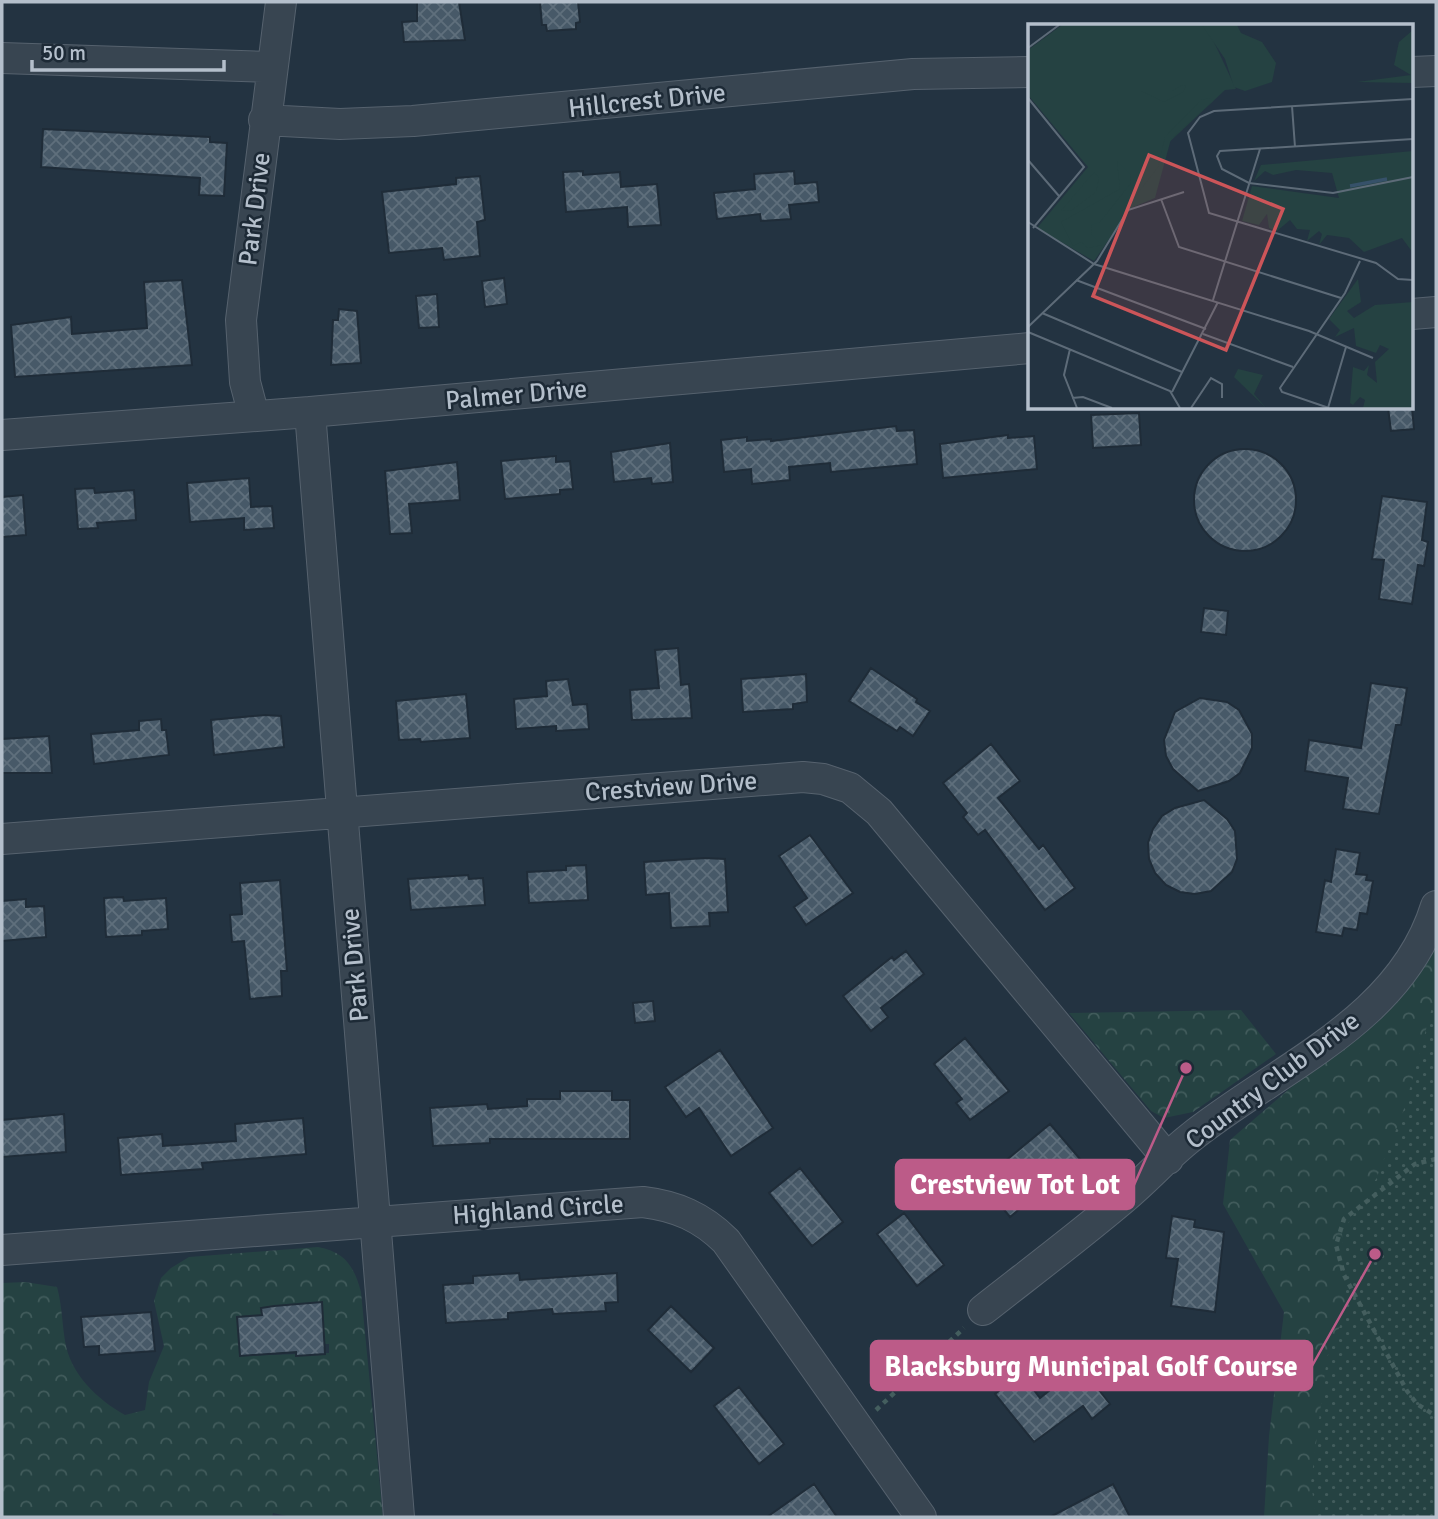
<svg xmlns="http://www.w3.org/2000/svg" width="1438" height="1519" font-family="Signika,sans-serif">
	<defs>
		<pattern id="grass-dots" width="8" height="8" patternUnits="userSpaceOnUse" patternTransform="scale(1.75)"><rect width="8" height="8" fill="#254242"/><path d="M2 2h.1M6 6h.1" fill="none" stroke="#425c5c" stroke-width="1.8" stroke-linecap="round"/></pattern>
		<pattern id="forest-crowns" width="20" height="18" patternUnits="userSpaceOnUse" patternTransform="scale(1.75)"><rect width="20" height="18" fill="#254242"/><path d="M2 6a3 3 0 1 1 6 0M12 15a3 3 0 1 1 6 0" fill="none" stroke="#425c5c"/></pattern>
		<pattern id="building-cross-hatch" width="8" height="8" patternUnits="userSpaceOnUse" patternTransform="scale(1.75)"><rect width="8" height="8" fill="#475968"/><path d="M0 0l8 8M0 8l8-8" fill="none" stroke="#5f6f7c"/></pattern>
	</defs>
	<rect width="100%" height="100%" fill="#233341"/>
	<path fill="url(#grass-dots)" d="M 1436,947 L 1436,1517 L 1292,1517 L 1329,1059 Z"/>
	<path fill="url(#forest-crowns)" fill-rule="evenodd" d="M 1436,932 L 1436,993 L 1404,1110 L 1376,1179 L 1342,1233 L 1347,1309 L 1327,1357 L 1311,1483 L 1316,1517 L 1264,1517 L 1269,1436 L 1284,1312 L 1223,1204 L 1230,1140 L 1355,1032 Z
		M 1241,1010 L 1276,1054 L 1193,1112 L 1164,1118 L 1151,1111 L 1069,1013 Z
		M 318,1247 C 345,1252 354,1266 361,1292 L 383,1517 L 292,1517 L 273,1513 L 272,1517 L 2,1517 L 2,1283 L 25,1282 L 57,1287 C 62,1305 62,1323 65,1341 C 70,1374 98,1400 125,1415 L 145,1410 L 149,1382 L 164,1346 L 154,1301 L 161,1278 L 171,1268 L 189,1257 ZM 321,1302 L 325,1344 L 329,1344 L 329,1353 L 240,1356 L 237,1317 L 262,1315 L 261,1309 Z"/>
	<path fill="url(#building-cross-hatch)" stroke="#1f2c38" stroke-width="2" d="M 417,2 L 459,2 L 465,40 L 404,42 L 402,22 L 417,21 Z
		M 540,2 L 578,2 L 580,22 L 576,23 L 576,29 L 547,31 L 546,25 L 542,25 Z
		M 43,129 L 210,137 L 210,142 L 227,143 L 224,196 L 199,195 L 200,178 L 41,167 Z
		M 583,171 L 583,175 L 620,172 L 621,187 L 657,184 L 661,225 L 628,227 L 627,207 L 566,212 L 563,172 Z
		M 794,171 L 795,184 L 817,182 L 819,202 L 789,205 L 791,219 L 761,221 L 760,214 L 717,219 L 714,193 L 755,189 L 754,174 Z
		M 480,176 L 485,220 L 477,222 L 480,256 L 444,260 L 442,248 L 389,253 L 382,192 L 456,184 L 456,178 Z
		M 504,278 L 507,304 L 485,307 L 482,281 Z
		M 182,280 L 192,365 L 15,377 L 11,325 L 71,317 L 72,334 L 147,328 L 144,282 Z
		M 437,294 L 439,327 L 419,328 L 416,296 Z
		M 339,309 L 357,311 L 361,363 L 331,365 L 333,320 L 338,320 Z
		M 1388,408 L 1412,408 L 1414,429 L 1391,431 Z
		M 1139,413 L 1141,445 L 1093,448 L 1091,415 Z
		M 896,426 L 897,431 L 914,430 L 917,464 L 831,472 L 830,463 L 789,467 L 790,480 L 752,484 L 751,469 L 724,472 L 721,440 L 747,437 L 747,441 L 771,439 L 771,441 Z
		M 1008,435 L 1008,438 L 1034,436 L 1037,469 L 943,478 L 940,444 Z
		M 670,443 L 673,482 L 652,484 L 651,478 L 614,482 L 611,452 Z
		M1194 500a51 51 0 1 1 102 0a51 51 0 1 1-102 0Z
		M 556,456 L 556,462 L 570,461 L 573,489 L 560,490 L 560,494 L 505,499 L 501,461 Z
		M 457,462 L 460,500 L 409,504 L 412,533 L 390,534 L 385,471 Z
		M 249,478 L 251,507 L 272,506 L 274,528 L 244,530 L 244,518 L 190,522 L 187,483 Z
		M 94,488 L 95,493 L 134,490 L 136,520 L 97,523 L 98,528 L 78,529 L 75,489 Z
		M 23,495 L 26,535 L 2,537 L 2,497 Z
		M 1382,496 L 1427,502 L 1422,540 L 1428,542 L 1424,566 L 1418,565 L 1412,604 L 1379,599 L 1384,560 L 1372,559 Z
		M 1204,608 L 1228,611 L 1226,635 L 1201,632 Z
		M 678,648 L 681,685 L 689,684 L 692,718 L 632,720 L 630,690 L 659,688 L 655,650 Z
		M 871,668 L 917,699 L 916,702 L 930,711 L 913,736 L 900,727 L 897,731 L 849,701 Z
		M 806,674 L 807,702 L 793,704 L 793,709 L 743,712 L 741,679 Z
		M 568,679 L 573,705 L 587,704 L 589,729 L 556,731 L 556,726 L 516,729 L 514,699 L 547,696 L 546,681 Z
		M 1371,683 L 1407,688 L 1401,725 L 1396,725 L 1379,814 L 1343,809 L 1348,778 L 1305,771 L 1309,740 L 1361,748 Z
		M 466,694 L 470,738 L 421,742 L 420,739 L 399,740 L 396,701 Z
		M 1200,698 L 1227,702 L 1239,710 L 1252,734 L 1252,748 L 1240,773 L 1229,781 L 1198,791 L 1173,769 L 1166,756 L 1164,740 L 1175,712 Z
		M 265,715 L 281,716 L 284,747 L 214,755 L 211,720 Z
		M 161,719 L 162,730 L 166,730 L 169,755 L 94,764 L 91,734 L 139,730 L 139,721 Z
		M 49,736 L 52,773 L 2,773 L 2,739 Z
		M 991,744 L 1020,781 L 998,798 L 1039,849 L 1043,845 L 1075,888 L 1045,910 L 985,830 L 978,835 L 963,817 L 967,813 L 943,783 Z
		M 1204,800 L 1227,819 L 1235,831 L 1237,859 L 1232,872 L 1211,891 L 1195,894 L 1180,892 L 1166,885 L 1155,873 L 1149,859 L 1148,843 L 1153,829 L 1162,816 L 1175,808 Z
		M 810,835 L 853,893 L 806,925 L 794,907 L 807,898 L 779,856 Z
		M 1336,849 L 1360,853 L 1356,874 L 1367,875 L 1366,880 L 1373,881 L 1367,914 L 1360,913 L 1357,930 L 1344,928 L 1342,936 L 1316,932 L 1325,880 L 1331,882 Z
		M 705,858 L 725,859 L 728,912 L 709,913 L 710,926 L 671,928 L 669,893 L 646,895 L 644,862 Z
		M 586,865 L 588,900 L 529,903 L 527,872 L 566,870 L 566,866 Z
		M 468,875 L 469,879 L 483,878 L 485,905 L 411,910 L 408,879 Z
		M 280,880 L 287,971 L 281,971 L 282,996 L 250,999 L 244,941 L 232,942 L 230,915 L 242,914 L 240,883 Z
		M 123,897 L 124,901 L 166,898 L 168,929 L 142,931 L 142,935 L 106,937 L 104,898 Z
		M 26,899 L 26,907 L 44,906 L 46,937 L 2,941 L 2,901 Z
		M 906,951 L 924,974 L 881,1008 L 888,1017 L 871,1031 L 843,996 L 892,957 L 894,960 Z
		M 653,1001 L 655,1021 L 635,1023 L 633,1003 Z
		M 965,1038 L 1009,1091 L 970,1120 L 956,1103 L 962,1099 L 934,1064 Z
		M 720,1050 L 773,1128 L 731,1156 L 699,1108 L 686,1117 L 665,1087 Z
		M 560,1091 L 612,1091 L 612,1100 L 630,1100 L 630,1139 L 490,1139 L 490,1143 L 433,1146 L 430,1108 L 487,1104 L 488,1109 L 527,1106 L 527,1099 L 560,1099 Z
		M 64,1114 L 66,1152 L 2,1157 L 2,1120 Z
		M 303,1118 L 306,1154 L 202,1163 L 203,1169 L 121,1175 L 118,1138 L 162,1134 L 163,1146 L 236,1141 L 235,1124 Z
		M 1050,1124 L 1080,1159 L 1010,1217 L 988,1190 L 993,1186 L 986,1177 Z
		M 800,1168 L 843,1222 L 812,1246 L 769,1193 Z
		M 904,1213 L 944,1265 L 917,1286 L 877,1234 Z
		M 1172,1216 L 1195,1220 L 1194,1227 L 1224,1232 L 1215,1312 L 1171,1306 L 1178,1259 L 1166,1258 Z
		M 519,1273 L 520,1280 L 617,1273 L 618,1302 L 605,1303 L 606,1311 L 553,1314 L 552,1309 L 508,1313 L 508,1319 L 446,1323 L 443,1285 L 473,1283 L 473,1276 Z
		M 322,1302 L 325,1354 L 296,1356 L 296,1352 L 240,1356 L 237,1317 L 262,1315 L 261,1308 L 274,1306 Z
		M 671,1306 L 714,1348 L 691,1372 L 648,1330 Z
		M 151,1312 L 155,1351 L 99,1355 L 99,1346 L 84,1347 L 81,1317 Z
		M 1080,1366 L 1110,1404 L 1092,1419 L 1083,1406 L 1034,1442 L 995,1394 L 1021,1373 L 1040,1398 Z
		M 739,1387 L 784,1444 L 759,1464 L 714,1406 Z
		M 814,1484 L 837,1517 L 767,1517 Z
		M 1113,1484 L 1130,1517 L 1050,1517 Z"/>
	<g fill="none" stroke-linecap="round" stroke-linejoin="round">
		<g stroke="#56626e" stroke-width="32">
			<path id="street" d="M 2,58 L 272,67
				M 1412,72 L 1436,71
				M 264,120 L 340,124 L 413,121 L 913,74 L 1030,72
				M 1412,314 L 1436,312
				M 310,412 L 399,1517
				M 254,416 L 245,382 L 241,320 L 281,2
				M 2,435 L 310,412 L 1030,348
				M 2,839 L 803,777 L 823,779 L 850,788 L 879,812 L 1168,1159
				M 2,1250 L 643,1202 C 676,1206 702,1217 726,1241 L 921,1517
				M 983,1310 C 1030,1273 1078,1237 1124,1198 C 1147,1179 1167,1156 1190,1138 C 1277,1068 1401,1021 1436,906"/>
		</g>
		<path stroke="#445e5e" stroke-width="4.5" stroke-dasharray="5 5" stroke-linecap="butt" d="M 1436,1159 L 1415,1164 L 1344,1219 L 1336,1245 L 1344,1275 L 1407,1391 L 1417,1404 L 1436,1416
			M 876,1410 L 964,1328"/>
		<use href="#street" stroke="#384551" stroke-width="30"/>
	</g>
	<g text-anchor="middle" stroke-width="5" stroke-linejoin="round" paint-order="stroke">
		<g font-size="26" fill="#b4bfcb" stroke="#1d2a36">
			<text transform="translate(647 100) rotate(-6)" y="9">Hillcrest Drive</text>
			<text transform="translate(254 209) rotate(-83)" y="9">Park Drive</text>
			<text transform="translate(516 394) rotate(-5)" y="9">Palmer Drive</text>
			<text transform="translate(671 786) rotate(-4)" y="9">Crestview Drive</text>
			<text transform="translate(354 965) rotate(-95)" y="9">Park Drive</text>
			<text transform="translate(1272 1080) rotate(-37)" y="9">Country Club Drive</text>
			<text transform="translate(538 1209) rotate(-4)" y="9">Highland Circle</text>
		</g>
	</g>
	<g transform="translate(1028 24)">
		<rect width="385" height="385" fill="#233341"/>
		<path d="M 34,1 L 178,1 L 208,65 L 197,66 L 135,124 L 137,134 L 114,178 L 105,181 L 66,237 L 9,204 L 60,143 L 0,71 L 0,26 Z" fill="#254242"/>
		<path d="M 174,1 L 209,1 L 213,9 L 234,18 L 248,39 L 244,58 L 217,67 L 206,63 L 197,35 ZM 385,6 L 385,59 L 329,58 L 383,51 L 366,41 L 371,18 ZM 154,61 L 158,62 L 155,68 L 136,78 L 113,67 L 144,67 ZM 182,74 L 185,77 L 143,115 L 127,174 L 96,187 L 130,143 L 137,113 L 173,76 ZM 385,127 L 385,229 L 374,214 L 336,228 L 321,214 L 299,211 L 291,221 L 294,210 L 291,207 L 279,217 L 282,206 L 269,205 L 262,196 L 249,207 L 241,204 L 239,190 L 231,201 L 214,197 L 224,162 L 311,174 L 304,149 L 268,146 L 245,151 L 237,147 L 226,157 L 233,141 ZM 89,137 L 102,150 L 103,159 L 72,198 L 63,201 L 64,211 L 74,221 L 60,224 L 53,218 L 45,222 L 33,198 L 92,165 ZM 66,148 L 71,154 L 68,168 L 44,186 L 33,187 ZM 330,255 L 333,278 L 319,287 L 326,294 L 347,281 L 385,278 L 385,384 L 335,384 L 337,376 L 332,373 L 325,381 L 322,379 L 325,343 L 336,347 L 341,341 L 339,351 L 349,359 L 347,338 L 361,325 L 352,321 L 348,329 L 328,322 L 326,304 L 307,313 L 312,306 L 301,295 ZM 210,345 L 235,351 L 226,370 L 238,384 L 206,353 Z" fill="#254242"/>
		<path fill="none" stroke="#365169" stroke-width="3.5" d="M 322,162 L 359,155"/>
		<path fill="none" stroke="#5d6b78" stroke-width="2" d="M 0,24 L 31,1M 0,74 L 56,143 L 5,204M 385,75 L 186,87 L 172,93 L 160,109 L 181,189 L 348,239 L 370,255 L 385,256M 264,82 L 267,123M 385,115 L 192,127 L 189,132 L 194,145 L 221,159 L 305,169 L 385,153M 0,136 L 31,172M 133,175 L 151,223 L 313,274M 0,198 L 66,240 L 281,307 L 345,334M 48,256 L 178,305M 185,276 L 232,125M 14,289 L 154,348M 0,303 L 69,237 L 100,186 L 156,168M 0,308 L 142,367 L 152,384M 175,310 L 265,343M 42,325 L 36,351 L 49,384M 144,368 L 190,278M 44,374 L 55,373 L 84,384M 163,384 L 183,354 L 194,360 L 194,374M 300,384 L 318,323M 301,384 L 254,368 L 252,364 L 317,269 L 332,237"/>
		<path fill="#cc5559" fill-opacity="0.15" stroke="#cc5559" stroke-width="3.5" d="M 121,131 L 255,185 L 198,326 L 65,272 Z"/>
		<rect width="385" height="385" fill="none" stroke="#b4bfcb" stroke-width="3.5"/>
	</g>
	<path fill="none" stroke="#bc5b88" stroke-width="2.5" d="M1186 1068L1134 1185M1375 1254L1312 1366"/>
	<g fill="#bc5b88" stroke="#1d2a36" stroke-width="2.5">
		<circle cx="1186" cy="1068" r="7"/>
		<circle cx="1375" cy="1254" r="7"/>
	</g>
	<g fill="#bc5b88" stroke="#bc5b88" stroke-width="2.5">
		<rect x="896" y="1160" width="238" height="49" rx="7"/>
		<rect x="871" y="1341" width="441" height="49" rx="7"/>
	</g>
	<g font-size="28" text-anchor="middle" font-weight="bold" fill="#fff">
		<text x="1015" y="1194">Crestview Tot Lot</text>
		<text x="1091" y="1376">Blacksburg Municipal Golf Course</text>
	</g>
	<rect width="1438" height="1519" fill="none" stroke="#b4bfcb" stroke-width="7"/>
	<path d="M32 60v10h192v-10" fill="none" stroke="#b4bfcb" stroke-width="3.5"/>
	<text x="42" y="60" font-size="21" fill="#b4bfcb" stroke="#1d2a36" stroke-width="5" paint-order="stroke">50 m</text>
</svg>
